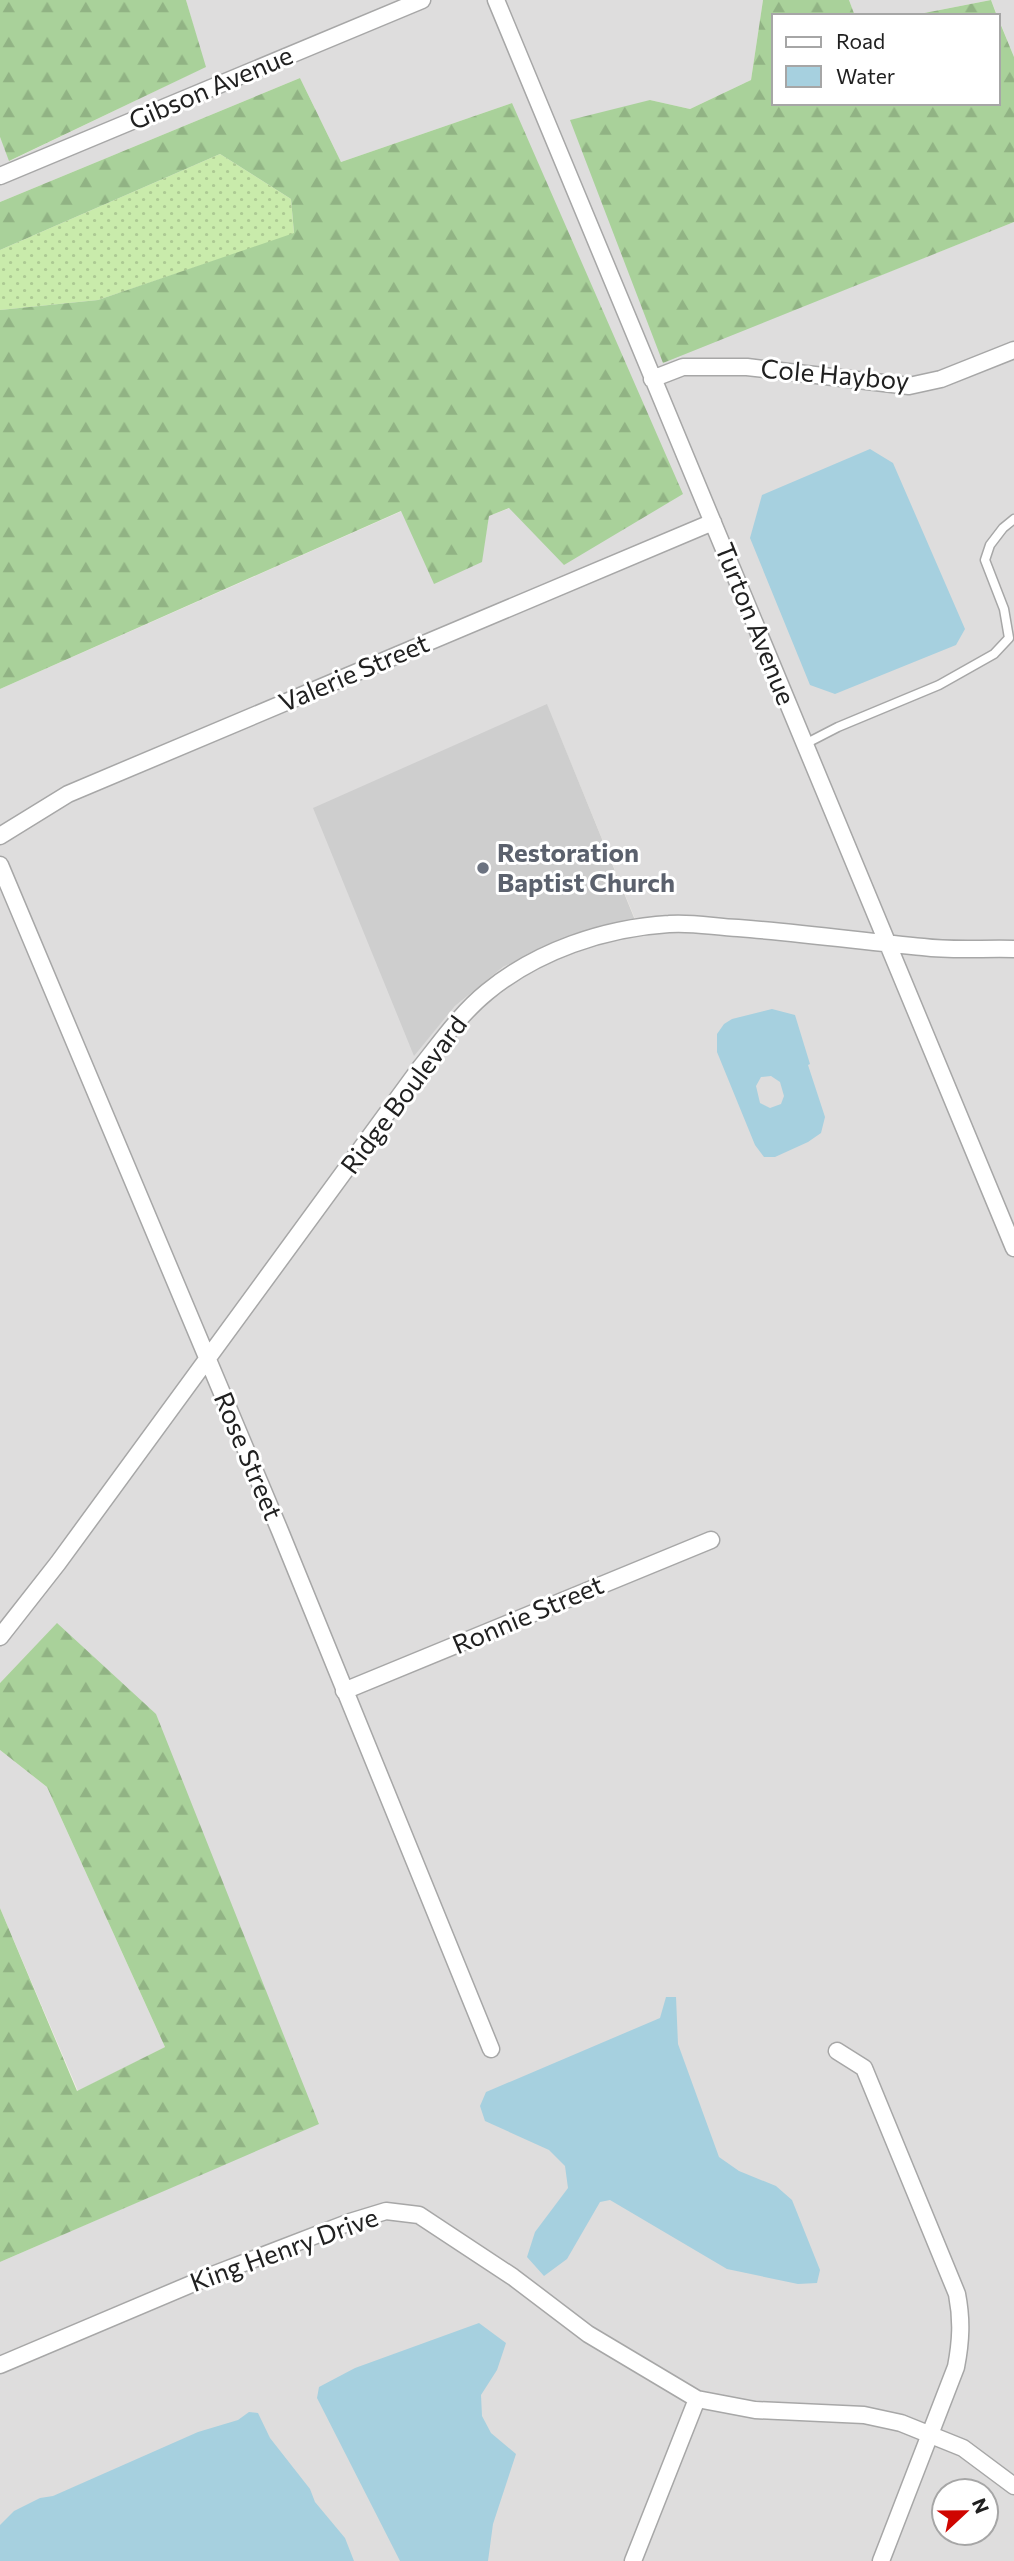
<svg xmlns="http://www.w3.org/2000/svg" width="1014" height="2561" font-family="Commissioner,sans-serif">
	<defs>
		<pattern id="grass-dots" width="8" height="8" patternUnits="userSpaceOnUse" patternTransform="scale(1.75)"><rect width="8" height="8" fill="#c9ebab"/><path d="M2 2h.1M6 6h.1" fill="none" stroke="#acc993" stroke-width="1.8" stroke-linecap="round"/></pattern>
		<pattern id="forest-firs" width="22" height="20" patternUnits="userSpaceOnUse" patternTransform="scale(1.75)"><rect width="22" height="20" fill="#a9d19a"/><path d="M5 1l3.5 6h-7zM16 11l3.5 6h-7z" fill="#91b384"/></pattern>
	</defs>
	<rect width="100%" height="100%" fill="#f0ede6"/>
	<path fill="#dedddd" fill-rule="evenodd" d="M 186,0 L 763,0 L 751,80 L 690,109 L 650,100 L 663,362 L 1014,222 L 1014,2561 L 0,2561 L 0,2262 L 319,2123 L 57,1624 L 0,1683 L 0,689 L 402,511 L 481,562 L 489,516 L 510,508 L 564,564 L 512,103 L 341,162 L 300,78 L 0,202 L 0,137 L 10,161 L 205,67 ZM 547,705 L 635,919 L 580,932 L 503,967 L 455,1006 L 414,1055 ZM 944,2491 L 986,2491 L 986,2533 L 944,2533 Z
		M 849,0 L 1014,0 L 1014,57 L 991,0 L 909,16 L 855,16 Z
		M 0,1750 L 47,1787 L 165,2047 L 78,2091 L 0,1908 Z"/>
	<path fill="#cecece" d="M 547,704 L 635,920 L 580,932 L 503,967 L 455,1006 L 414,1056 L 313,808 Z"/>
	<path fill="url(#grass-dots)" d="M 220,154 L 291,199 L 294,234 L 98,300 L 0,310 L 0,250 Z"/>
	<path fill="url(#forest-firs)" d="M 0,0 L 186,0 L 206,67 L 9,161 L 0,137 Z
		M 763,0 L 849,0 L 855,16 L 774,16 L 774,103 L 998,103 L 998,18 L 1014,57 L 1014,222 L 663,363 L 570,120 L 650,100 L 690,109 L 751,80 Z
		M 991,0 L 997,16 L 909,16 Z
		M 300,78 L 341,162 L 512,103 L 683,494 L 564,565 L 509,508 L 489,516 L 482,562 L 434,584 L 401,511 L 0,689 L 0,310 L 98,300 L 294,233 L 291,199 L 220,154 L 0,250 L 0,202 Z
		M 57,1623 L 156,1714 L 319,2124 L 0,2262 L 0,1908 L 77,2091 L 165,2047 L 47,1787 L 0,1750 L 0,1683 Z"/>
	<path fill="#a6d0df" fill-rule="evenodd" d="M 870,449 L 893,463 L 965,629 L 956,645 L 835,694 L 810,685 L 750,538 L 762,495 Z
		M 772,1009 L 795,1015 L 810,1064 L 808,1065 L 825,1117 L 821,1133 L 808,1142 L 775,1157 L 764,1157 L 755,1145 L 717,1052 L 717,1034 L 724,1024 L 732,1019 ZM 771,1076 L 780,1082 L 784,1096 L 781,1104 L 770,1108 L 760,1103 L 756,1086 L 761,1077 Z
		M 666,1997 L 676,1997 L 678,2044 L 719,2157 L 739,2171 L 776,2186 L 792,2200 L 820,2270 L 817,2283 L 798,2284 L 727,2269 L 610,2200 L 600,2202 L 567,2259 L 544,2276 L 527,2257 L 535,2232 L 568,2188 L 565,2166 L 549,2150 L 485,2121 L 480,2106 L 486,2092 L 660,2018 Z
		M 479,2323 L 506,2343 L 497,2370 L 481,2395 L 482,2416 L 491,2433 L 516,2454 L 493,2524 L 488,2561 L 400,2561 L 317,2398 L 319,2387 L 355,2368 Z
		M 249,2412 L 258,2413 L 270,2438 L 310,2489 L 315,2502 L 345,2538 L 354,2561 L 0,2561 L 0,2525 L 14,2511 L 40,2498 L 53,2496 L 198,2432 L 238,2420 Z"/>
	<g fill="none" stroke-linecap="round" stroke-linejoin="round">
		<g stroke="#a7a7a7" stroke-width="11">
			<path id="service" d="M 805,744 L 838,727 L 939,685 L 994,654 L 1009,638 L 1004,609 L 985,560 L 990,545 L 1003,528 L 1014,519"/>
		</g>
		<g stroke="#a7a7a7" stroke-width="19">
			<path id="minor" d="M 496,0 L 1014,1248
				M 0,176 L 422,0
				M 652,379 L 683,367 L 747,367 L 909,386 L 941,379 L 1014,350
				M 0,836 L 68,794 L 713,522
				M 0,865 L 280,1531 L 491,2049
				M 0,1637 L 58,1563 L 420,1068 C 441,1042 461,1013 487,992 C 537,951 604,928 669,924 C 691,922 715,927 738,928 C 800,933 862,941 923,947 C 953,951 984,948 1014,949
				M 344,1691 L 711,1540
				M 837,2051 L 864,2068 L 957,2294 C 962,2320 961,2341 956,2367 L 881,2561
				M 0,2365 L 215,2274 L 350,2222 L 386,2211 L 419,2215 L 513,2277 L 588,2334 L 697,2399 L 755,2410 L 864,2415 L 901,2423 L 963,2448 L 1014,2486
				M 633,2561 L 697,2399"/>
		</g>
		<use href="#service" stroke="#fff" stroke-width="8"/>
		<use href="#minor" stroke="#fff" stroke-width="16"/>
	</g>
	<circle fill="#6b7280" stroke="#fff" stroke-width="2.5" cx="483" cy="868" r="7"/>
	<g text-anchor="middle" stroke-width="6" stroke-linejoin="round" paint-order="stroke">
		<g font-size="26" fill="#202020" stroke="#fff">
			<text transform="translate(211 88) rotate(-23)" y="9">Gibson Avenue</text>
			<text transform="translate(835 375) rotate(5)" y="9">Cole Hayboy</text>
			<text transform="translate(755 624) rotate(68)" y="9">Turton Avenue</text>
			<text transform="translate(354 673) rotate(-23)" y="9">Valerie Street</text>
			<text transform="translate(404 1095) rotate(-53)" y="9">Ridge Boulevard</text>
			<text transform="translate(248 1456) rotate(67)" y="9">Rose Street</text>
			<text transform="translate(528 1615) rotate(-23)" y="9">Ronnie Street</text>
			<text transform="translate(284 2250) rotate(-20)" y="9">King Henry Drive</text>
		</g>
		<g font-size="26" font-weight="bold" fill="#5b616d" stroke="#fff" text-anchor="start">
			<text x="497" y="862">Restoration<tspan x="497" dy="30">Baptist Church</tspan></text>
		</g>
	</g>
	<rect x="772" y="14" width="228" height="91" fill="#ffffff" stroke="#a6a6a6" stroke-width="2"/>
	<rect x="786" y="37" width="35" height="10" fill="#ffffff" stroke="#a6a6a6" stroke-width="2"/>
	<text x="836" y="49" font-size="21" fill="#202020">Road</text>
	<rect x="786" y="66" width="35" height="21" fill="#a6d0df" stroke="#a6a6a6" stroke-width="2"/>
	<text x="836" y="84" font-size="21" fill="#202020">Water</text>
	<g transform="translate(965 2512) rotate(68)"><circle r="33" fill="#ffffff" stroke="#a6a6a6" stroke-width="2"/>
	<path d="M0-5L12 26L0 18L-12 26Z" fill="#cf0500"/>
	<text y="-10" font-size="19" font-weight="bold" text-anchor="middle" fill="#202020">N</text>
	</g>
</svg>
